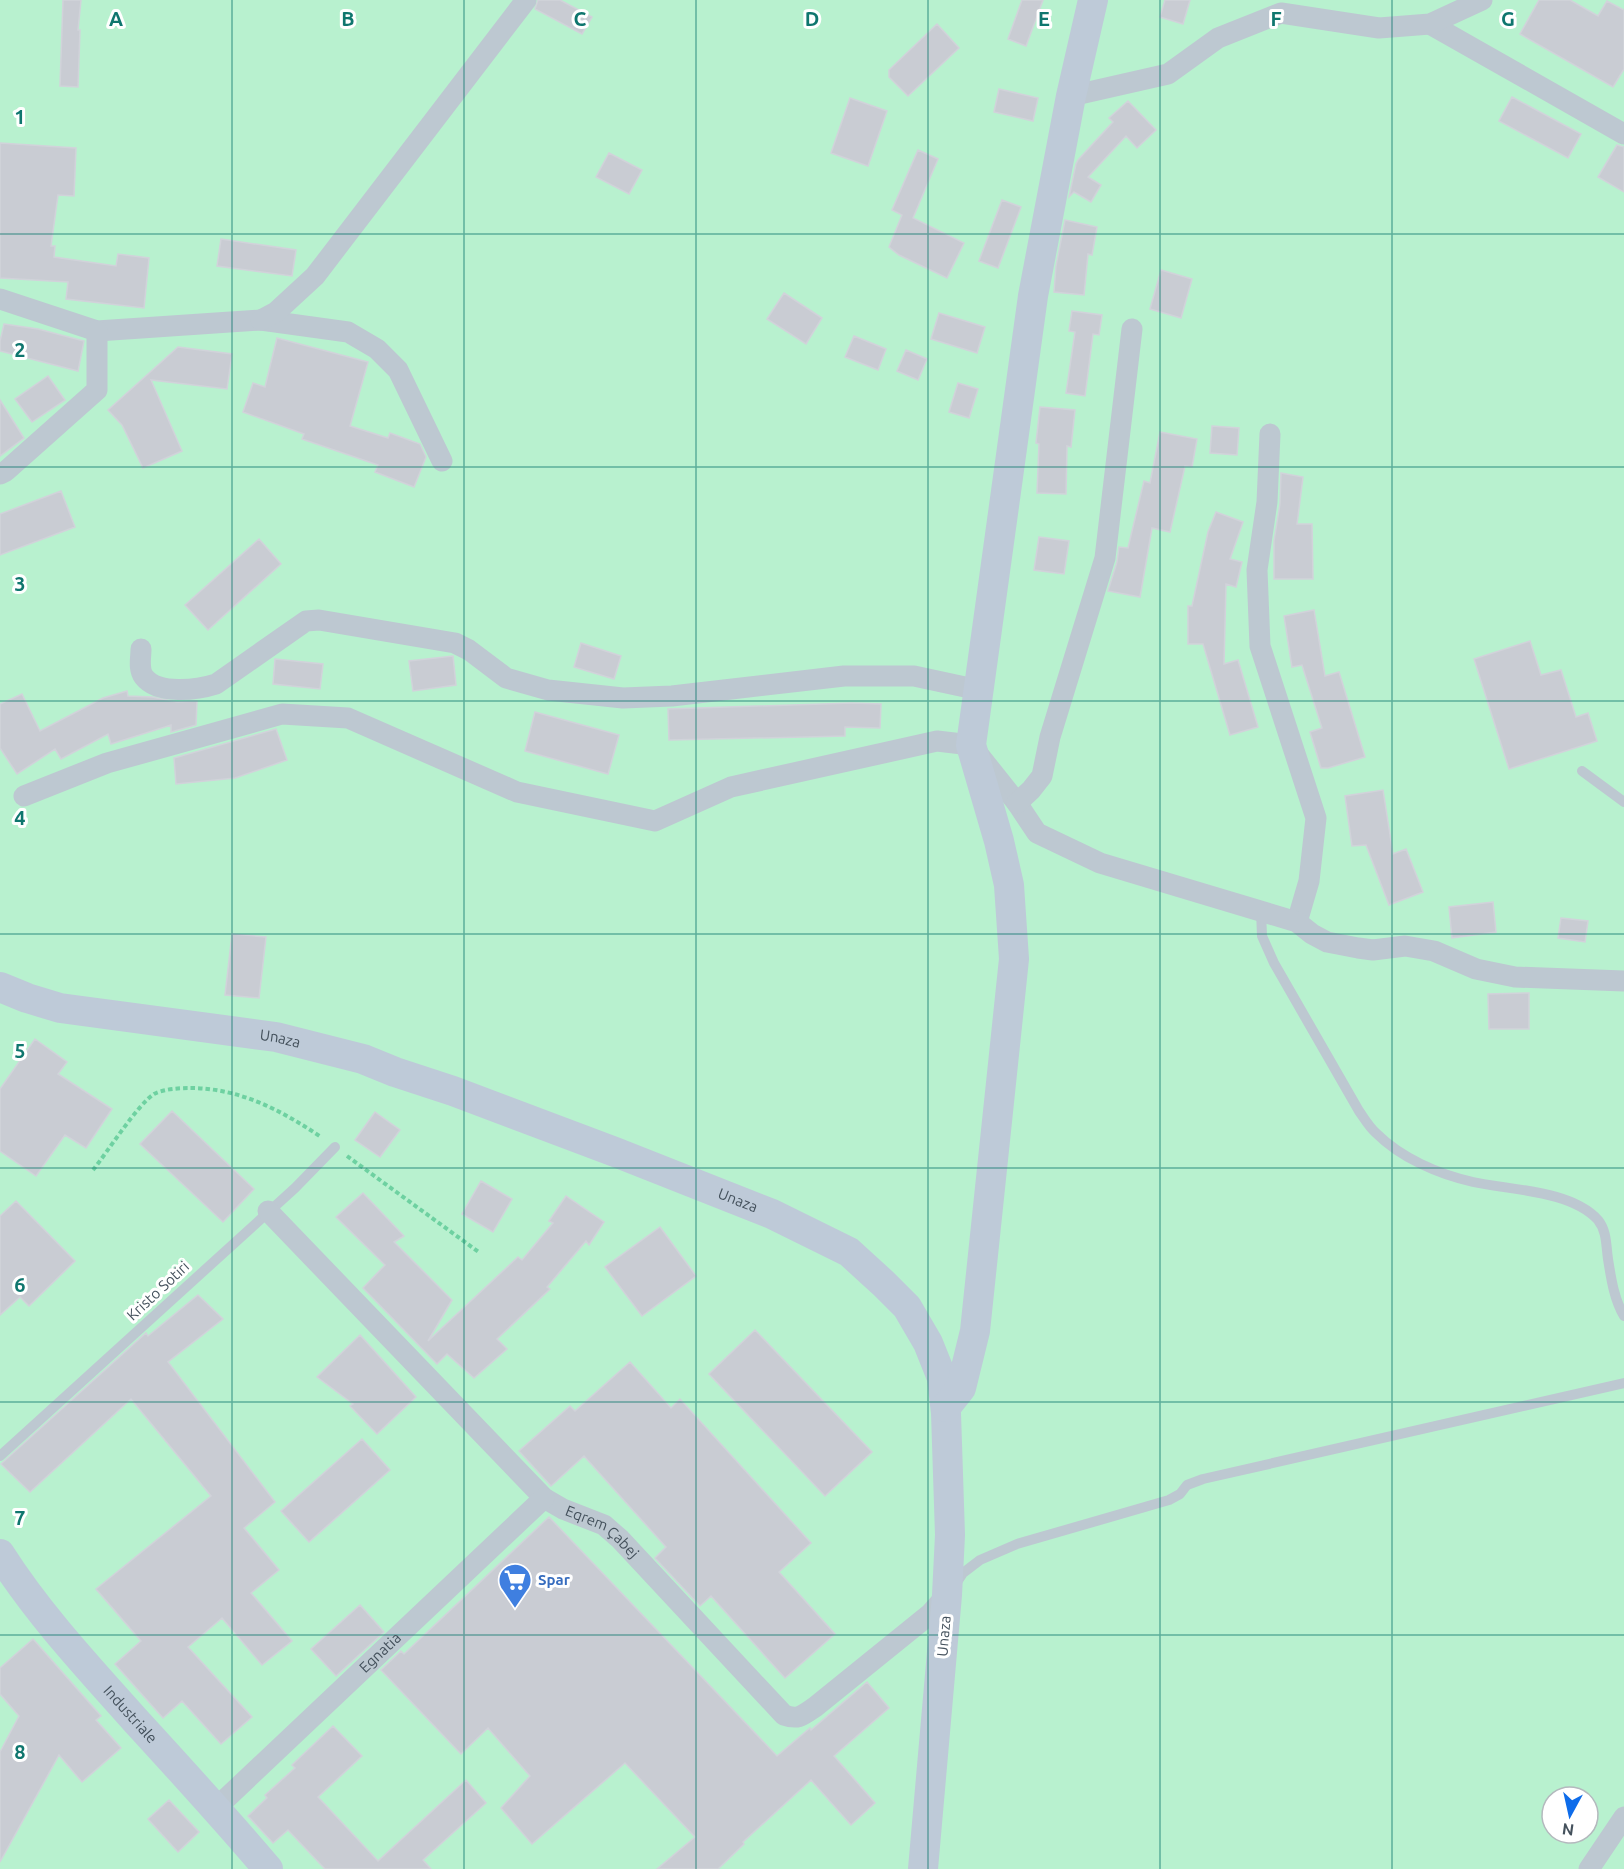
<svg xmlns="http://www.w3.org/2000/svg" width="1624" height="1869" font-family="Ubuntu,sans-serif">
	<rect width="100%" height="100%" fill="#f0eded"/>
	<path fill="#b8f1cf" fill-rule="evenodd" d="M 0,0 L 1624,0 L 1624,1869 L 0,1869 ZM 1552,1797 L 1588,1797 L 1588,1833 L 1552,1833 Z"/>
	<path fill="#c9ccd3" stroke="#d1d3da" stroke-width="1.5" d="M 63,0 L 81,0 L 78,30 L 80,30 L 78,87 L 60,86 Z
		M 538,0 L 560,0 L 592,17 L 582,34 L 535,9 Z
		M 1022,0 L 1043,0 L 1026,46 L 1008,39 Z
		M 1165,0 L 1190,0 L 1183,24 L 1160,17 Z
		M 1539,0 L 1570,0 L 1598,16 L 1607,1 L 1624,10 L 1624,69 L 1613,87 L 1520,34 Z
		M 937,24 L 959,48 L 908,96 L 889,77 L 889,70 Z
		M 999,89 L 1038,98 L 1033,121 L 994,112 Z
		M 1512,97 L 1581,134 L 1568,158 L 1499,121 Z
		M 850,98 L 887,111 L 868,166 L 831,153 Z
		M 1128,101 L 1156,130 L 1137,148 L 1126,136 L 1088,177 L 1101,185 L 1091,202 L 1074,192 L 1069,197 L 1076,164 L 1078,160 L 1113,122 L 1109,118 Z
		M 0,143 L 76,148 L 74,196 L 58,195 L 51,246 L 55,246 L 54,257 L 116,266 L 118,254 L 149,258 L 144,308 L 66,299 L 68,282 L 0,278 Z
		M 1617,145 L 1624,147 L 1624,192 L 1598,177 Z
		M 918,150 L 938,159 L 913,218 L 964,243 L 947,278 L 899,255 L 889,247 L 902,215 L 892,210 Z
		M 609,153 L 642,170 L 629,194 L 596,177 Z
		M 1002,200 L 1021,207 L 998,268 L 979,261 Z
		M 1065,220 L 1097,227 L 1092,255 L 1088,254 L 1084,295 L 1054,292 L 1056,266 Z
		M 221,239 L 296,250 L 292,276 L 217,266 Z
		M 1161,270 L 1192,279 L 1181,318 L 1150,309 Z
		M 784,293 L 822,318 L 806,344 L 767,319 Z
		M 1072,311 L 1102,315 L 1099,335 L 1093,334 L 1085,396 L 1066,393 L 1075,332 L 1069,331 Z
		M 939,313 L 985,327 L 977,353 L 931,339 Z
		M 4,324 L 38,329 L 84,341 L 78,371 L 0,351 L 0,341 Z
		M 854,336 L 886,349 L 878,370 L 845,357 Z
		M 277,338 L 368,362 L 350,426 L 388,438 L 390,433 L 420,444 L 426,457 L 414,487 L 375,472 L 378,465 L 302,439 L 304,434 L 243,412 L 253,383 L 265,387 Z
		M 178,347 L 232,354 L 227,389 L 151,380 L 182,451 L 143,468 L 122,425 L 108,410 Z
		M 906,350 L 927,359 L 918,380 L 897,371 Z
		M 48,376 L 65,400 L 32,422 L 15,399 Z
		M 958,383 L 978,389 L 969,418 L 949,412 Z
		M 0,400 L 24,438 L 0,456 Z
		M 1040,407 L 1075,410 L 1071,447 L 1067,446 L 1066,494 L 1037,493 L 1039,444 L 1036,443 Z
		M 1212,426 L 1239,428 L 1237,455 L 1210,453 Z
		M 1160,432 L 1197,439 L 1192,467 L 1185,466 L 1170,532 L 1152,528 L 1140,597 L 1108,591 L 1117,562 L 1119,547 L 1128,548 L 1144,481 L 1150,483 Z
		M 1281,473 L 1303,477 L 1297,524 L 1312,524 L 1313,579 L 1274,579 L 1274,541 L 1280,504 Z
		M 61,491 L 75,527 L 0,555 L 0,514 Z
		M 1216,512 L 1243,522 L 1230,559 L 1242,562 L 1236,587 L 1226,584 L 1224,664 L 1238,660 L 1258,727 L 1230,735 L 1203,644 L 1188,644 L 1188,606 L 1192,606 L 1208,532 Z
		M 1039,537 L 1069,541 L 1064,574 L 1034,570 Z
		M 259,539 L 281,564 L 208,630 L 185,605 Z
		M 1314,610 L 1325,676 L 1339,672 L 1365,757 L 1328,768 L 1321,768 L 1310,732 L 1322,728 L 1302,665 L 1292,667 L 1284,616 Z
		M 1530,641 L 1541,675 L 1561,670 L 1576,717 L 1588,713 L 1597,741 L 1509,769 L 1474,659 Z
		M 581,643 L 621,656 L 614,679 L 574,667 Z
		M 453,656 L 456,685 L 413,691 L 409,661 Z
		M 275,659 L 323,664 L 320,689 L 273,684 Z
		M 127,691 L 128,696 L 152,697 L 177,702 L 197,701 L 196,725 L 171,732 L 171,725 L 111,744 L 108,734 L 61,759 L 55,749 L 17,774 L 0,748 L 0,704 L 22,694 L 40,731 L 103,698 Z
		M 852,703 L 881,704 L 880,728 L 845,727 L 845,736 L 669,740 L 668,709 Z
		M 535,712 L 619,735 L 608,774 L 525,751 Z
		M 276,729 L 287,760 L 235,778 L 176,784 L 174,758 Z
		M 1383,790 L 1393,854 L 1406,849 L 1423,892 L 1389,905 L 1366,845 L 1352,846 L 1345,796 Z
		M 1493,902 L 1496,932 L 1452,938 L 1449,907 Z
		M 1561,918 L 1588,921 L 1585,942 L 1558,938 Z
		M 232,934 L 266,937 L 259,998 L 225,995 Z
		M 1529,993 L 1529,1029 L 1489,1029 L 1488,994 Z
		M 35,1039 L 67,1062 L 58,1074 L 112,1109 L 86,1148 L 65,1135 L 36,1176 L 0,1151 L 0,1089 Z
		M 172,1111 L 254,1189 L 223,1222 L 140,1144 Z
		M 375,1112 L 400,1130 L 380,1157 L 355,1140 Z
		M 481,1181 L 512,1199 L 493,1232 L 462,1214 Z
		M 363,1193 L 404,1236 L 394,1242 L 452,1300 L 428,1341 L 518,1257 L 522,1260 L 553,1223 L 549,1221 L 566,1196 L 604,1222 L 589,1245 L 586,1241 L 547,1287 L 550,1289 L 497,1339 L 507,1349 L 474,1378 L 447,1354 L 437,1364 L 363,1288 L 385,1265 L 336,1217 Z
		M 16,1201 L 75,1261 L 29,1306 L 20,1297 L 0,1315 L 0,1216 Z
		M 660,1227 L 696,1276 L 642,1316 L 605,1267 Z
		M 198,1295 L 223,1319 L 168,1362 L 275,1502 L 244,1528 L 279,1570 L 251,1593 L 292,1641 L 262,1665 L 222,1618 L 188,1647 L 252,1717 L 221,1744 L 182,1701 L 163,1718 L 115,1664 L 141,1641 L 96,1589 L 211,1496 L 131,1399 L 30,1492 L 1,1464 L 146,1333 L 148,1336 Z
		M 755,1330 L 872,1452 L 825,1496 L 709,1374 Z
		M 360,1335 L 416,1397 L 377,1434 L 350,1406 L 353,1404 L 317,1377 Z
		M 630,1362 L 671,1408 L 680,1399 L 811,1543 L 779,1572 L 835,1634 L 785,1678 L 711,1596 L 700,1606 L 655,1558 L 666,1547 L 584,1456 L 551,1486 L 519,1451 L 570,1406 L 575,1411 Z
		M 362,1439 L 390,1470 L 309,1542 L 281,1511 Z
		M 549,1517 L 777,1756 L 810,1728 L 811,1730 L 867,1682 L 889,1708 L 834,1756 L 875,1803 L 851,1825 L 811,1780 L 743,1842 L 744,1844 L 718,1869 L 657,1869 L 695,1837 L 625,1763 L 532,1844 L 501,1808 L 530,1776 L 488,1728 L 461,1754 L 381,1670 L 401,1651 L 404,1654 Z
		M 360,1605 L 384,1632 L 336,1676 L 311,1649 Z
		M 33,1639 L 101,1716 L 96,1720 L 121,1748 L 82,1782 L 59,1755 L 0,1862 L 0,1752 L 19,1716 L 0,1694 L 0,1668 Z
		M 333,1726 L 362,1756 L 318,1797 L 378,1861 L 466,1780 L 486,1803 L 423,1860 L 431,1869 L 325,1869 L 288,1830 L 273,1843 L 248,1816 L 267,1798 L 265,1795 L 295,1768 L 292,1765 Z
		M 169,1800 L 199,1832 L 178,1852 L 148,1819 Z"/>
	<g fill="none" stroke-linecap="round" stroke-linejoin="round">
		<path stroke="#6ed1a1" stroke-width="4" stroke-dasharray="4.5 3" stroke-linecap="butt" d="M 347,1156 L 480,1253
			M 93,1170 C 106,1154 138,1104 154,1094 C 163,1089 179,1088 190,1088 C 239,1088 281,1110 321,1137"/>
		<path stroke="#bdc8d1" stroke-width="10" d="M 1582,771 L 1624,802
			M 1261,910 L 1262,936 L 1274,963 L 1359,1111 C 1364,1118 1369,1127 1376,1133 C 1401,1158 1438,1174 1473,1182 C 1509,1190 1571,1190 1598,1220 C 1607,1231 1606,1246 1608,1259 C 1611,1278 1614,1299 1624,1316
			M 0,1456 L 295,1188 L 335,1147
			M 955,1585 L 963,1573 L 980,1560 L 1017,1544 L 1169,1500 L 1180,1494 L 1187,1485 L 1203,1479 L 1624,1383"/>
		<g stroke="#bdc8d1" stroke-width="21">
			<path d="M 1430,24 L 1624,134"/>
			<path d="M 1071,96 L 1168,74 L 1218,38 L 1281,13 L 1379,28 L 1430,24 L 1482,0"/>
			<path d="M 0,299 L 97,331 L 261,320 L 348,332 L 377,349 L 398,370 L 442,461"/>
			<path d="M 261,320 L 276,312 L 315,276 L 526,0"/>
			<path d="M 1270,434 L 1267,502 L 1257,570 L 1260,646 L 1316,818 L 1309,881 L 1297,922"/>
			<path d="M 0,474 L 6,471 L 97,390 L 97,331"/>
			<path d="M 141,649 C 141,658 138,669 144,677 C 158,695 197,690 216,684 L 306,621 L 319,620 L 455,643 L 469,650 L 506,678 L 548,690 L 623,698 L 672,696 L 844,676 L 914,676 L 979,690"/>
			<path d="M 24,796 L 107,763 L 282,714 L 348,718 L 517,792 L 655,821 L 731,787 L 937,741 L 971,745 L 1017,803 L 1037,833 L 1100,863 L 1297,922 L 1312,934 L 1327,942 L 1358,948 L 1373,950 L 1405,946 L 1434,951 L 1476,969 L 1515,977 L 1624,981"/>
			<path d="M 1017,803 L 1031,790 L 1042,776 L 1050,737 L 1105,558 L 1132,329"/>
			<path id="s1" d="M 268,1211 L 544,1498 L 563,1509 L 604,1525 L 620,1539 L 784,1715 C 798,1720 802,1716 815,1707 L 930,1614 L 947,1595"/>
			<path id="s2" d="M 216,1808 L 544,1498"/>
			<path d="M 1589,1869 L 1624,1817"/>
		</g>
		<g stroke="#becad8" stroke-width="30">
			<path id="s3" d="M 0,987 L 27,998 L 60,1008 L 276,1037 L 363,1059 L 395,1072 L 453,1091 L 615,1152 L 772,1214 L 849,1252 L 884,1284 L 907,1307 L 928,1343 L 942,1378 L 946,1413 L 950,1535 L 947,1595 L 923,1869"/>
			<path d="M 946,1407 L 961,1388 L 975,1331 L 1014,959 L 1009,885 L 999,841 L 971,745 L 1033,296 L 1071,96 L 1093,0"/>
			<path id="s4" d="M 0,1554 C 39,1615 87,1666 135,1720 C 180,1769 225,1818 268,1869"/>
		</g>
	</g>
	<path fill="none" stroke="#0f766e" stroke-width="1.5" stroke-opacity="0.55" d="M 232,0 L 232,1869M 464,0 L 464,1869M 696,0 L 696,1869M 928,0 L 928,1869M 1160,0 L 1160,1869M 1392,0 L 1392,1869M 0,234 L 1624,234M 0,467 L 1624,467M 0,701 L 1624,701M 0,934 L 1624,934M 0,1168 L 1624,1168M 0,1402 L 1624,1402M 0,1635 L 1624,1635"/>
	<defs>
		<g id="supermarket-pin" transform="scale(1.725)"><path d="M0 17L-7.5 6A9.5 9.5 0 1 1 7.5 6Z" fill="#3f7fe0" stroke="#fff"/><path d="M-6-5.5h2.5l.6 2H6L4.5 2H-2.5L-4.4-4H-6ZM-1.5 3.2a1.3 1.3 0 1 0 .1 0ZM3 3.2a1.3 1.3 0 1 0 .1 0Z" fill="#fff"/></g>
	</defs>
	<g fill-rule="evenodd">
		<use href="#supermarket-pin" x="515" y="1580"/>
	</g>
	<g text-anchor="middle" stroke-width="6" stroke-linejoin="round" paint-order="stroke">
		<g font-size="15" fill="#44515c" stroke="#fff">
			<text dy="5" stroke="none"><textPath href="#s3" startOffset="286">Unaza</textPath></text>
			<text dy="5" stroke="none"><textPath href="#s3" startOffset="772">Unaza</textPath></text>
			<text transform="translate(158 1291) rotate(-43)" y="5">Kristo Sotiri</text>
			<text dy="5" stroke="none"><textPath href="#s1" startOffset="466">Eqrem Çabej</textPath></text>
			<text transform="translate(944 1636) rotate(-85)" y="5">Unaza</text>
			<text dy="5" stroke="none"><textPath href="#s2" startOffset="226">Egnatia</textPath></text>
			<text dy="5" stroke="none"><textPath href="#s4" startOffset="207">Industriale</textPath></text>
		</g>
		<g font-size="15" font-weight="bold" fill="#366cbe" stroke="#fff" text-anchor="start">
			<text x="538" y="1585">Spar</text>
		</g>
	</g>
	<g font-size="20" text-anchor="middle" font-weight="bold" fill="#0f766e" stroke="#fff" stroke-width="6" stroke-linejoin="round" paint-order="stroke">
		<text x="116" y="26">A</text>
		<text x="348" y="26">B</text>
		<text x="580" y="26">C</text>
		<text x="812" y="26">D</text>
		<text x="1044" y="26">E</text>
		<text x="1276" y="26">F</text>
		<text x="1508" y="26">G</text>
		<text x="20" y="124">1</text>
		<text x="20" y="357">2</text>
		<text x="20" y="591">3</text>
		<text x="20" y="825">4</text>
		<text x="20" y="1058">5</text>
		<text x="20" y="1292">6</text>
		<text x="20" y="1525">7</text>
		<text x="20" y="1759">8</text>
	</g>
	<g transform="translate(1570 1815) rotate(188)"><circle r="28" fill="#ffffff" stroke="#b4b9be" stroke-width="1.5"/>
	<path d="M0-4.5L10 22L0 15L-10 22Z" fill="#0e6cea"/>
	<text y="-9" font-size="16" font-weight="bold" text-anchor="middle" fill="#44515c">N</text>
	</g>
</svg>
